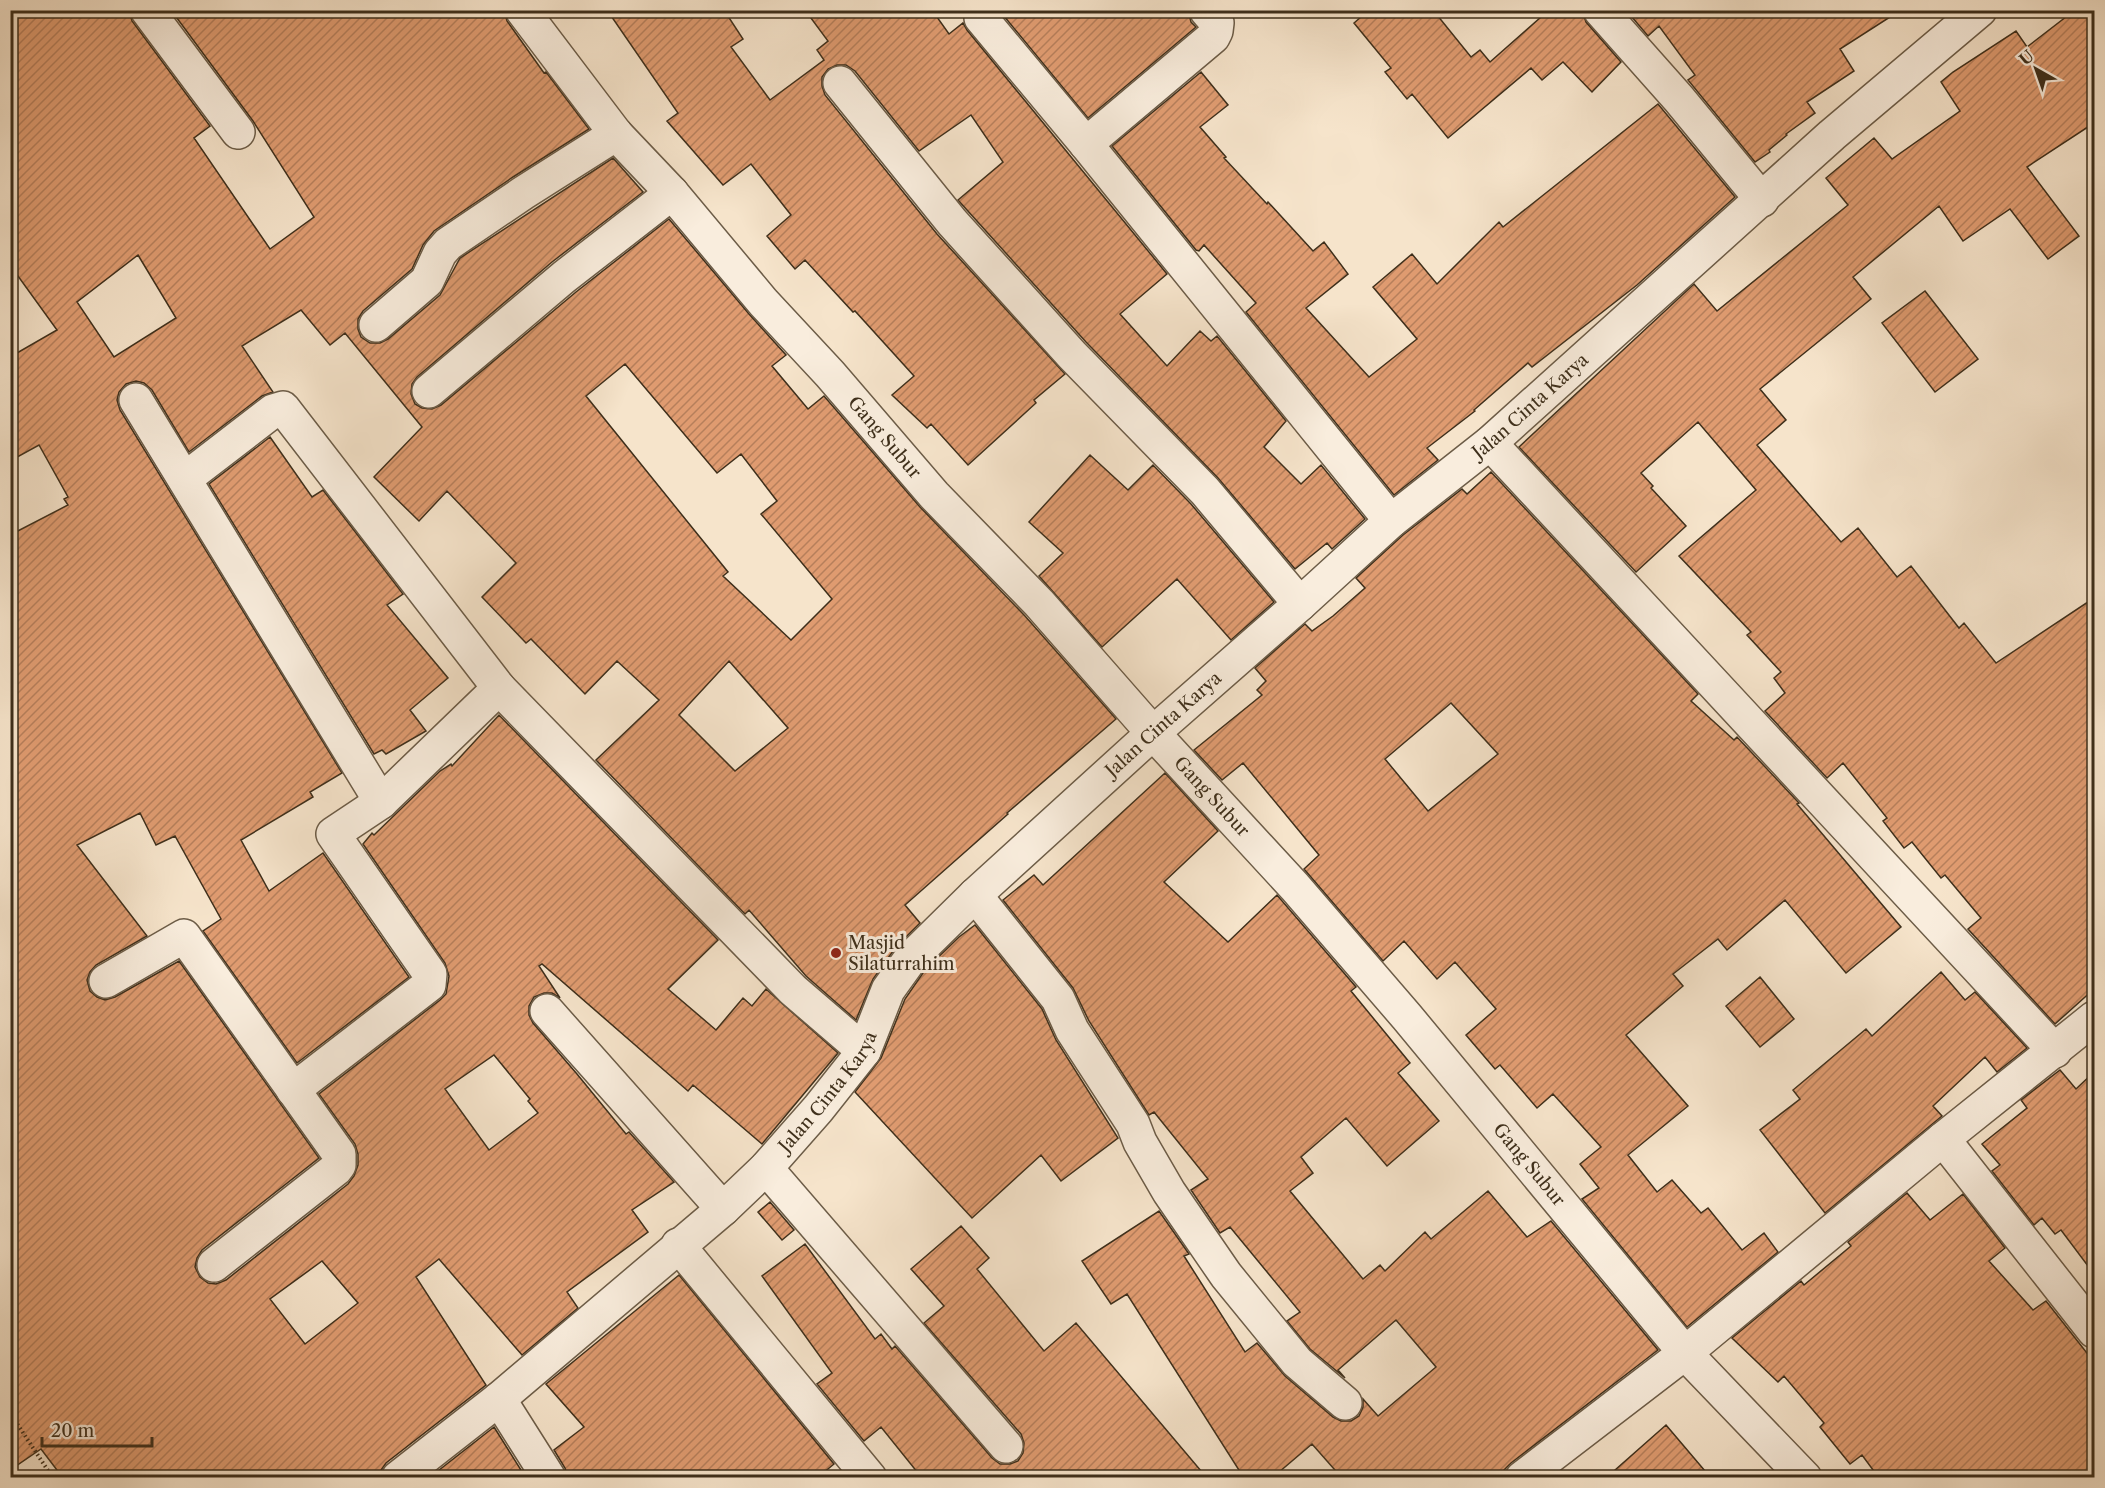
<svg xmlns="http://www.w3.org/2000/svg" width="2105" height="1488" font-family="'Libre Caslon Text',serif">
	<defs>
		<pattern id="building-hatch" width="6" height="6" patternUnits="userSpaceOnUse" patternTransform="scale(1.5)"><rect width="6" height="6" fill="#df9b70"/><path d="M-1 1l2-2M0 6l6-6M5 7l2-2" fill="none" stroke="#b67f5b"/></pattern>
	</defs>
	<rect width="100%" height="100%" fill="#f6e4cb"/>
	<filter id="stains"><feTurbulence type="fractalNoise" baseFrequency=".00333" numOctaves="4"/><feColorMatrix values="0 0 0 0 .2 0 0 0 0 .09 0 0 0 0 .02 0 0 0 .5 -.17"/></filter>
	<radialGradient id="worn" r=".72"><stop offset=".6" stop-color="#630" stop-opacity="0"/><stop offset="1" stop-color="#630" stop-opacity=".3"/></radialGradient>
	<path fill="url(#building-hatch)" stroke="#3e2f1b" stroke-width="1.5" fill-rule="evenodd" d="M 10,10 L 129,10 L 132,21 L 210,126 L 194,138 L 270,249 L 314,217 L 253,121 L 171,10 L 504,10 L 507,21 L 544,73 L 546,72 L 589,129 L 513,177 L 434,231 L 423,245 L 412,269 L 363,311 L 358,319 L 358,329 L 361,337 L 370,343 L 380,343 L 388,339 L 440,295 L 460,258 L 613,158 L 643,192 L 552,262 L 417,377 L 412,384 L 411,394 L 415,404 L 422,408 L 432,409 L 441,405 L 576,292 L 669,219 L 749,314 L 786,355 L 772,366 L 808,409 L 824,396 L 920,507 L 1025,616 L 1116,719 L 1007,813 L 1008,814 L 905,905 L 920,923 L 896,947 L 873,979 L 856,1020 L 806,976 L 749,910 L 745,914 L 596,760 L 659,700 L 617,661 L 585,694 L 531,639 L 526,643 L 482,597 L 516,563 L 447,491 L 419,521 L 374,477 L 422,427 L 345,333 L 330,345 L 301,310 L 242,346 L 273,392 L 262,396 L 189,452 L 152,390 L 144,383 L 136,381 L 126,384 L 119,392 L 117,400 L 120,410 L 342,773 L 310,792 L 313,797 L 241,840 L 269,891 L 323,853 L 409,977 L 297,1063 L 203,931 L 221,919 L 175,836 L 156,845 L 140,813 L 77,845 L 147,936 L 96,965 L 90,972 L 87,980 L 90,991 L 97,997 L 105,1000 L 115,997 L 179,961 L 319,1158 L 202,1250 L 197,1258 L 195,1267 L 200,1277 L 208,1283 L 216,1284 L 226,1280 L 348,1184 L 354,1176 L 358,1165 L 358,1154 L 355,1144 L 319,1094 L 440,1000 L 446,994 L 449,976 L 445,963 L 363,844 L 372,833 L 374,835 L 440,771 L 451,764 L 452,766 L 499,715 L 718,940 L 668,989 L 716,1030 L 743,998 L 752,1006 L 766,989 L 838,1053 L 762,1144 L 693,1085 L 688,1091 L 542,964 L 539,966 L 560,998 L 552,993 L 544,993 L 534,997 L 529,1006 L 529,1015 L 533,1023 L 577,1074 L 626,1134 L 629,1132 L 674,1182 L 632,1210 L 648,1232 L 567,1292 L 578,1308 L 522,1355 L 439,1259 L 416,1277 L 486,1385 L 386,1463 L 381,1470 L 380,1478 L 63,1478 L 41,1449 L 10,1470 L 10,535 L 68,505 L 64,499 L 68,497 L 39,445 L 10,461 L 10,357 L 57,330 L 10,265 ZM 138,255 L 176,318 L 114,357 L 77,302 ZM 625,364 L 717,473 L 741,454 L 777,501 L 761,514 L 832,599 L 791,640 L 723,576 L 728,572 L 586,396 ZM 729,661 L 788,728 L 735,771 L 679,715 ZM 494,1055 L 530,1099 L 528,1101 L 538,1113 L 489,1150 L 445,1089 ZM 322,1261 L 358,1303 L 305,1344 L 270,1299 Z
		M 607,10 L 724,10 L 743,39 L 731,47 L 770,100 L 824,60 L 817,50 L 828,41 L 805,10 L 932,10 L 949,34 L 963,23 L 967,30 L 1167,274 L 1120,314 L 1167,366 L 1200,331 L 1211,341 L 1217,336 L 1286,421 L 1264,447 L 1301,484 L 1321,465 L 1365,519 L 1332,549 L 1327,543 L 1295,569 L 1218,478 L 1086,342 L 958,200 L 1003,162 L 971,115 L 919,151 L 855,71 L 846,65 L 837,65 L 828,69 L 822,77 L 822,86 L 825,95 L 937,234 L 1065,374 L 1034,400 L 1036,403 L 968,465 L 931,424 L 927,428 L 892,395 L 914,376 L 855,311 L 853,312 L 805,260 L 795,269 L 767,236 L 791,215 L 751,164 L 723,185 L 667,121 L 678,113 Z
		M 999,10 L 1188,10 L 1191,22 L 1196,27 L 1088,118 Z
		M 1369,10 L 1433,10 L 1471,57 L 1480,50 L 1490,62 L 1549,10 L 1582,10 L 1586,22 L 1621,62 L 1592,92 L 1563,62 L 1542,80 L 1531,68 L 1448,138 L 1412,94 L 1407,99 L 1385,72 L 1391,68 L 1354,23 Z
		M 1626,10 L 1901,10 L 1840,49 L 1854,71 L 1807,102 L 1815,113 L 1786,134 L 1787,135 L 1769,150 L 1770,152 L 1755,162 L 1688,80 L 1695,75 L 1659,26 L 1648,36 Z
		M 2075,10 L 2094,10 L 2094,123 L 2027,167 L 2079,236 L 2048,259 L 2010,209 L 1963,241 L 1939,206 L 1853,277 L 1871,299 L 1760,389 L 1786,420 L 1757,445 L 1841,542 L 1858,528 L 1897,577 L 1911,566 L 1959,628 L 1964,623 L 1996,663 L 2094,598 L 2094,989 L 2055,1024 L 1968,929 L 1981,918 L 1945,875 L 1941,878 L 1912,842 L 1904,848 L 1883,821 L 1887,818 L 1843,763 L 1827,778 L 1765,711 L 1785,693 L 1774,678 L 1781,672 L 1747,635 L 1751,632 L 1679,556 L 1756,490 L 1698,422 L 1641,473 L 1653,486 L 1651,488 L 1686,526 L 1636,572 L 1519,447 L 1694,284 L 1717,311 L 1848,205 L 1826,178 L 1874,138 L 1892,159 L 1960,111 L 1941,82 L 1953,72 L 2016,31 L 2027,47 Z
		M 1201,72 L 1228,105 L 1200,127 L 1226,157 L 1224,158 L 1267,204 L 1268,202 L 1313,251 L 1324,242 L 1348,274 L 1306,308 L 1369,377 L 1417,339 L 1373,287 L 1412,254 L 1437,284 L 1499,222 L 1503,227 L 1658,104 L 1735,197 L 1637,285 L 1532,367 L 1528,363 L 1474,410 L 1475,411 L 1427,448 L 1438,460 L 1394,495 L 1246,312 L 1256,303 L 1204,245 L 1199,251 L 1196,250 L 1112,146 Z
		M 1925,291 L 1978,359 L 1935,392 L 1882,323 Z
		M 270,437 L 312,497 L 323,490 L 403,594 L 387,605 L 448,678 L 410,710 L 426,731 L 386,754 L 382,750 L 374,754 L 209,484 Z
		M 1090,455 L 1128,490 L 1153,465 L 1191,504 L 1274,602 L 1231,640 L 1177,579 L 1102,647 L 1039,576 L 1063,553 L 1029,522 Z
		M 1491,472 L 1698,694 L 1691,701 L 1734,740 L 1737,737 L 1799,803 L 1797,804 L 1901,927 L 1846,973 L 1785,900 L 1727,950 L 1718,939 L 1673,974 L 1683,986 L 1626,1035 L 1688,1106 L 1628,1155 L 1657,1192 L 1672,1180 L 1701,1213 L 1708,1208 L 1742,1250 L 1764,1233 L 1778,1252 L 1687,1327 L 1582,1199 L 1599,1188 L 1580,1164 L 1601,1147 L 1553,1094 L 1537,1108 L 1500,1065 L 1495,1069 L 1466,1035 L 1496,1009 L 1455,962 L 1437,979 L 1404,941 L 1383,961 L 1304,869 L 1319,855 L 1243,763 L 1222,780 L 1194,750 L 1262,695 L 1257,690 L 1266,681 L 1255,668 L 1305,624 L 1312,631 L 1333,616 L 1365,588 L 1356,578 L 1403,535 L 1462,489 L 1467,494 ZM 1451,703 L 1498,754 L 1428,811 L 1385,759 Z
		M 1165,773 L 1218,831 L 1164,882 L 1228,942 L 1277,895 L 1356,987 L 1351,991 L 1410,1063 L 1398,1073 L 1439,1121 L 1387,1166 L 1346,1118 L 1301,1157 L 1313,1173 L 1290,1191 L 1363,1279 L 1380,1265 L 1385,1271 L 1425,1232 L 1431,1239 L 1488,1191 L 1527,1237 L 1551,1221 L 1658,1350 L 1511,1463 L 1496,1478 L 1342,1478 L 1312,1444 L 1272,1478 L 1244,1478 L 1127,1294 L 1111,1304 L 1082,1261 L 1159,1211 L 1189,1254 L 1184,1256 L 1245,1352 L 1257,1343 L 1285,1376 L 1333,1417 L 1341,1421 L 1351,1421 L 1359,1416 L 1363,1407 L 1363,1399 L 1378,1416 L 1436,1367 L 1396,1320 L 1338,1370 L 1345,1378 L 1310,1349 L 1287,1321 L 1300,1312 L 1230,1227 L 1220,1233 L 1191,1190 L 1208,1179 L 1154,1112 L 1149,1115 L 1089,1021 L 1073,988 L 1003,900 L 1034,875 L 1043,885 Z
		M 975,925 L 1042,1009 L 1056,1040 L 1118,1138 L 1061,1181 L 1041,1155 L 972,1218 L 855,1092 L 881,1058 L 905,999 L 925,970 L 959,937 Z
		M 1941,972 L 1965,1000 L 1975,992 L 2027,1048 L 1997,1072 L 1985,1057 L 1933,1106 L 1942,1116 L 1825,1213 L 1760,1130 L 1800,1099 L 1793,1090 L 1866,1029 L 1872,1036 Z
		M 1760,977 L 1794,1019 L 1760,1047 L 1726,1006 Z
		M 2060,1070 L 2076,1089 L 2094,1072 L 2094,1274 L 2061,1230 L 2055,1234 L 2042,1218 L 2034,1225 L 1992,1171 L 2000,1165 L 1982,1144 L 2027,1108 L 2021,1100 Z
		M 1907,1193 L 1930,1220 L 1963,1194 L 2005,1248 L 1989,1261 L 2033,1310 L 2046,1301 L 2094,1362 L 2094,1478 L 1879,1478 L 1862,1455 L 1850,1464 L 1820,1427 L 1824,1423 L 1784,1376 L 1778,1382 L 1732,1338 L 1801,1281 L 1804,1285 L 1851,1246 L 1848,1242 Z
		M 770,1202 L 794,1230 L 782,1240 L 758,1212 Z
		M 961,1226 L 989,1258 L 977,1269 L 1044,1351 L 1076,1323 L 1207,1478 L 922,1478 L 881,1427 L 864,1441 L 817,1384 L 832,1373 L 762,1276 L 805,1244 L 875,1339 L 881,1334 L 892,1349 L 895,1346 L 992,1458 L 1000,1464 L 1010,1464 L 1018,1461 L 1023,1453 L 1024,1443 L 1021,1434 L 924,1323 L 944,1306 L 911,1269 Z
		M 679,1275 L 834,1464 L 817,1478 L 568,1478 L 565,1468 L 554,1450 L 584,1427 L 546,1384 Z
		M 1666,1425 L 1711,1478 L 1606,1478 Z
		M 494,1427 L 526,1478 L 429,1478 Z"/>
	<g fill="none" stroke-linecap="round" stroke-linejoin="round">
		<g stroke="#6c5c47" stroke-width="36">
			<g id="minor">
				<path d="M 147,10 L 238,132"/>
				<path id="s1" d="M 522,10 L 616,134 L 672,193 L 763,302 L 830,374 L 934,495 L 1039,603 L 1153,733 L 1295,887 L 1407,1017 L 1685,1353 L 1805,1478"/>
				<path d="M 1600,10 L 1679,99 L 1762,200"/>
				<path d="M 981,18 L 1086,144 L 1391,521"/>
				<path d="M 840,83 L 952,222 L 1072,355 L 1205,491 L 1300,604"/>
				<path d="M 1086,144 L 1213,37 L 1216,31 L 1217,23 L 1206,10"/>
				<path d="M 376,325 L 427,281 L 440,253 L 448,244 L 523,193 L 616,134"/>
				<path d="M 429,391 L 564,277 L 672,193"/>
				<path d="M 136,400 L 381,802"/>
				<path d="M 1490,443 L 2055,1051"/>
				<path d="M 186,478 L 273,411 L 283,408 L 499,688 L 793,990 L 864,1051"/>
				<path d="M 975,895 L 1058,999 L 1072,1030 L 1133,1124 L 1140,1142 L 1169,1192 L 1226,1275 L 1297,1362 L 1345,1403"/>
				<path d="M 106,981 L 184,936 L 339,1154 L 339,1165 L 336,1169 L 214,1265"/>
				<path d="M 547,1011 L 723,1209"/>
				<path d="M 293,1090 L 429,985 L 430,974 L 333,834 L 381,802 L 499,688"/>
				<path d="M 1943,1139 L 2094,1331"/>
				<path d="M 766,1168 L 1006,1446"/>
				<path d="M 678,1245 L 870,1478"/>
				<path d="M 499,1399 L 549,1478"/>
				<path id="s2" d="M 398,1478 L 499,1399 L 723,1209 L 766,1168 L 818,1109 L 864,1051 L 888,990 L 911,958 L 975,895 L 1153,733 L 1300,604 L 1391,521 L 1490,443 L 1832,135 L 1980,10"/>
				<path d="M 1522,1478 L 1685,1353 L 1943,1139 L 2094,1018"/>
			</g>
		</g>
		<path stroke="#3e2f1b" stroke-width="4" stroke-dasharray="1.5 3" stroke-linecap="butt" d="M 10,1413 L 53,1478"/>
		<use href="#minor" stroke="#f9eddd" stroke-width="33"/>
	</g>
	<circle fill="#8f2418" stroke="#f9eddd" stroke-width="2" cx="836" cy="953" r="6"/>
	<g text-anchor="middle" stroke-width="6" stroke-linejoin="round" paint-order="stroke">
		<g font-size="18" fill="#3e2f1b" stroke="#f9eddd">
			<text dy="6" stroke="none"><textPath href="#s2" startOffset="1569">Jalan Cinta Karya</textPath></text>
			<text dy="6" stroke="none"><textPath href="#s1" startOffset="561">Gang Subur</textPath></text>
			<text dy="6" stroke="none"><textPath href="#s2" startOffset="1083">Jalan Cinta Karya</textPath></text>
			<text dy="6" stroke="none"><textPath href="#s1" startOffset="1047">Gang Subur</textPath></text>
			<text dy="6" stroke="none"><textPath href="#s2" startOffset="580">Jalan Cinta Karya</textPath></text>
			<text dy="6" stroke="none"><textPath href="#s1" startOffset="1533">Gang Subur</textPath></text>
		</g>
		<g font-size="18" fill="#3e2f1b" stroke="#f9eddd" text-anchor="start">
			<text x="848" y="949">Masjid<tspan x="848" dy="21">Silaturrahim</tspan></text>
		</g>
	</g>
	<rect width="2105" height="1488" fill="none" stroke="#f6e4cb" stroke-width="36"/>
	<rect x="12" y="12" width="2081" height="1464" fill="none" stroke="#3e2f1b" stroke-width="3"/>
	<rect x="18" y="18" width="2069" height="1452" fill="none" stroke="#3e2f1b" stroke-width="1.5"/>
	<g transform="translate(2036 69) rotate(320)" stroke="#f9eddd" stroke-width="4.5" paint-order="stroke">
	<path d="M0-4.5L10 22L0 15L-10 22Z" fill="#3e2f1b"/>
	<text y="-9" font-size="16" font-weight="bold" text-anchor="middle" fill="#3e2f1b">U</text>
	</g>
	<path d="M42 1437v9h110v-9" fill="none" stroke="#3e2f1b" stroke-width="3"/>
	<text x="51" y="1437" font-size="18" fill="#3e2f1b" stroke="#f9eddd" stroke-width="4.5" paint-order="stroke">20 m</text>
	<rect width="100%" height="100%" filter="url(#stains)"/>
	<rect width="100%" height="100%" fill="url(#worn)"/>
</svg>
